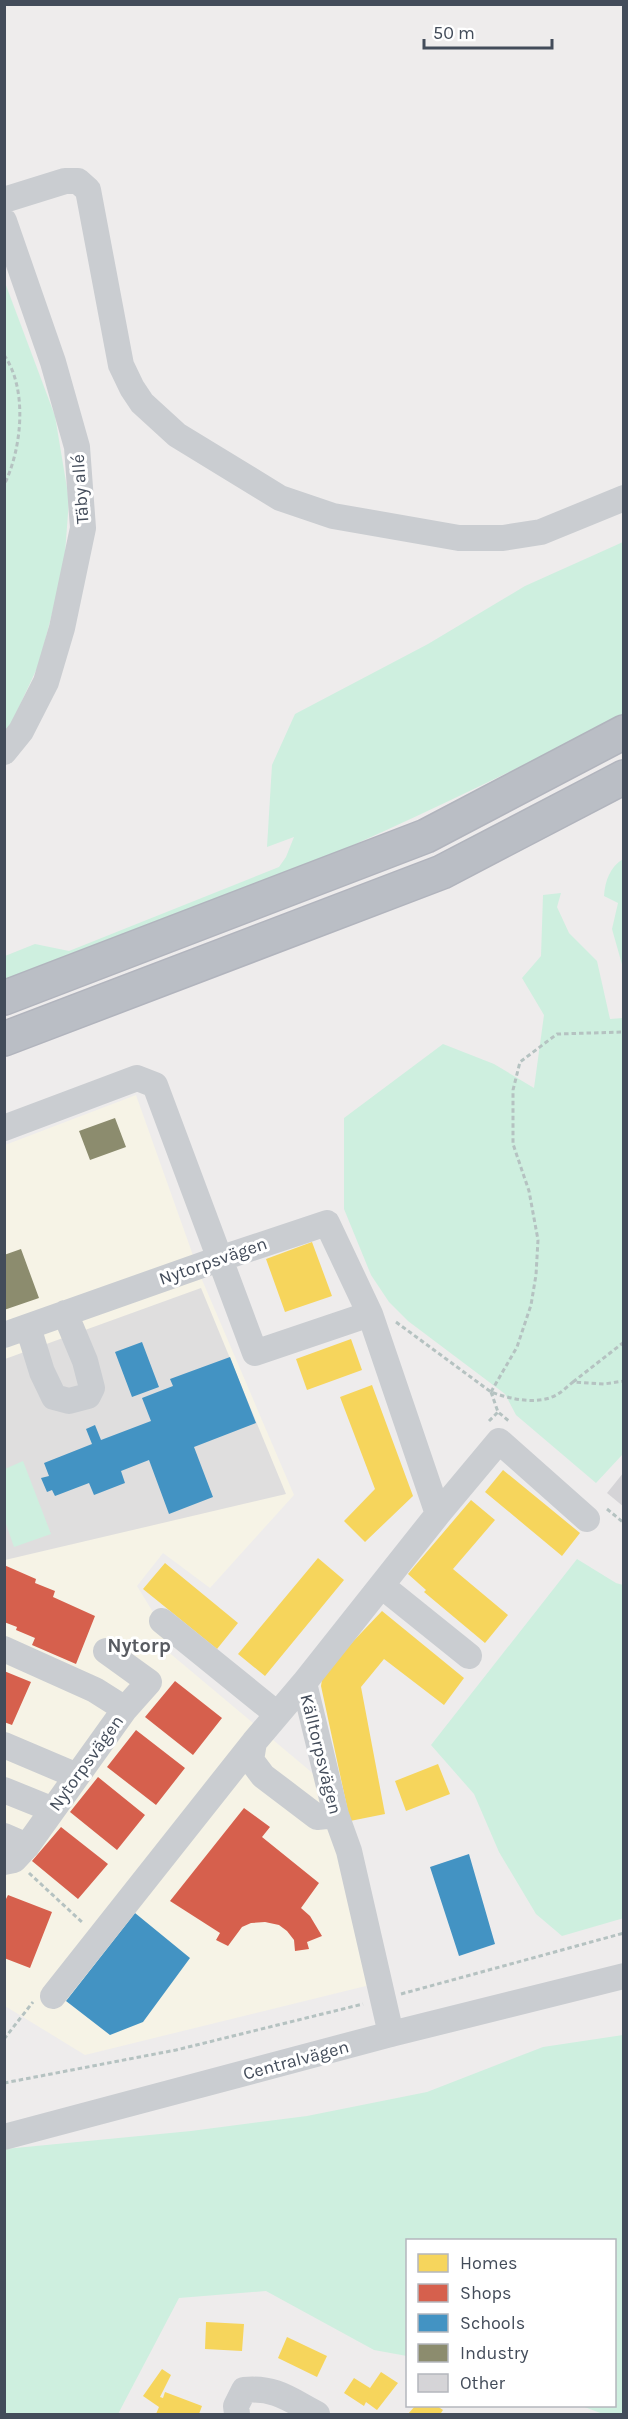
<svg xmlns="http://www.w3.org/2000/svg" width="628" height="2419" font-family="Karla,sans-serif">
	<rect width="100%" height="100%" fill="#eeecec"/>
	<path fill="#f6f3e6" d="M 136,1095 L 200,1275 L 294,1495 L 210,1588 L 163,1553 L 137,1586 L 167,1635 L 160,1645 L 328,1786 L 378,1983 L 85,2055 L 5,2006 L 5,1145 Z"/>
	<path fill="#dfdede" d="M 201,1288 L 286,1494 L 5,1560 L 5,1359 Z"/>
	<path fill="#ceefdf" d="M 4,280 L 55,416 L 69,500 L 64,567 L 39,664 L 5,737 Z
		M 623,542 L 623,714 C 487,786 346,850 204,910 C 138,938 71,962 5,987 L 5,956 L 35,944 L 69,951 L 279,867 L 286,857 L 294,837 L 267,847 L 272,765 L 295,714 L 428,644 L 525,586 Z
		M 623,859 L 623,968 L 612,929 L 618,903 L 604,896 C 605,881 610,867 623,859 Z
		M 561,893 L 557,907 L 569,933 L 597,961 L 610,1019 L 623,1018 L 623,1456 L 622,1455 L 596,1483 L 516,1415 L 505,1394 L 408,1321 L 389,1302 L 371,1275 L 344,1209 L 344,1118 L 443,1044 L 494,1064 L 534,1088 L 544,1015 L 522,978 L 541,956 L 543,895 Z
		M 23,1461 L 51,1534 L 14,1547 L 5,1521 L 5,1469 Z
		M 577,1559 L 616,1583 L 623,1585 L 624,1918 L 562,1936 L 536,1914 L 499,1852 L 474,1794 L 431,1745 Z
		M 623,2035 L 623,2414 L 603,2414 L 582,2406 L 614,2406 L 614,2240 L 408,2240 L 407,2356 L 374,2350 L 266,2291 L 179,2298 L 118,2414 L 5,2414 L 5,2149 L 191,2131 L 307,2116 L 427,2092 L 543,2047 Z"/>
	<path fill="#f6d55c" d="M 312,1242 L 332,1296 L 285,1312 L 266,1259 Z
		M 351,1339 L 362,1370 L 307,1390 L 296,1359 Z
		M 372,1385 L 413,1496 L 365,1542 L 344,1521 L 375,1489 L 340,1397 Z
		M 503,1470 L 580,1533 L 562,1556 L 485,1492 Z
		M 471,1500 L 495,1520 L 453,1569 L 508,1615 L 485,1643 L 424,1592 L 426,1590 L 408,1574 Z
		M 318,1558 L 344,1580 L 265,1676 L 238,1654 Z
		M 165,1563 L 238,1623 L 217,1649 L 143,1589 Z
		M 382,1611 L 464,1678 L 444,1705 L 384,1659 L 361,1687 L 385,1814 L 350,1821 L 321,1686 L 323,1673 Z
		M 438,1764 L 450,1794 L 406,1811 L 395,1781 Z
		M 206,2322 L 244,2324 L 242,2351 L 205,2349 Z
		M 287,2337 L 327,2356 L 317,2377 L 278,2358 Z
		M 162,2369 L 171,2375 L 160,2397 L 163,2398 L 165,2392 L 202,2406 L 199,2414 L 156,2414 L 159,2407 L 143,2396 Z
		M 381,2372 L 398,2383 L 377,2410 L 366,2402 L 364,2406 L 344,2393 L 354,2378 L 370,2388 Z
		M 415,2406 L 437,2406 L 443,2410 L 441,2413 L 444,2414 L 408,2414 Z"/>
	<path fill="#d6604d" d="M 4,1565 L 36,1579 L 35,1583 L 55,1591 L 53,1597 L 95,1616 L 76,1664 L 32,1645 L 35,1638 L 16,1630 L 17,1627 L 4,1622 Z
		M 4,1671 L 31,1682 L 12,1725 L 4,1722 Z
		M 175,1681 L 222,1718 L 193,1755 L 145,1717 Z
		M 136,1730 L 185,1768 L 156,1805 L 107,1767 Z
		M 98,1777 L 145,1815 L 117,1850 L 70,1812 Z
		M 244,1808 L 270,1827 L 262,1837 L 319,1883 L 301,1908 L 310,1916 L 322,1936 L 307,1942 L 309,1949 L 295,1951 L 294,1940 L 287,1931 L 279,1925 L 265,1922 L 251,1923 L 242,1927 L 228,1946 L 216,1940 L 220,1933 L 170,1901 Z
		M 61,1827 L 108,1864 L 78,1899 L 32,1861 Z
		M 8,1895 L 52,1912 L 30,1968 L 4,1958 L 4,1903 Z"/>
	<path fill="#4393c3" d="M 142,1342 L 159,1387 L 132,1397 L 115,1352 Z
		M 230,1357 L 256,1423 L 194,1447 L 213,1497 L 169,1514 L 149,1460 L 121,1471 L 125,1483 L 94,1495 L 89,1483 L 55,1496 L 52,1490 L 47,1492 L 41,1478 L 49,1476 L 44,1463 L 92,1444 L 86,1429 L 95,1425 L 101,1440 L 151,1421 L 142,1398 L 173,1386 L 170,1379 Z
		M 469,1854 L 495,1944 L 459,1956 L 430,1867 Z
		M 135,1913 L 190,1958 L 143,2022 L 110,2035 L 66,2001 Z"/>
	<path fill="#8c8c6e" d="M 115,1118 L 126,1147 L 90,1160 L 79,1131 Z
		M 21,1249 L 39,1298 L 4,1310 L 4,1255 Z"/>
	<path fill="#d5d4d7" d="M 624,1472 L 624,1507 L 607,1493 Z"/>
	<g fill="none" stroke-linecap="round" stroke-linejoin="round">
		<g stroke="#b1b4bd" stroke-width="36">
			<path id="highway" d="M 4,998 L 426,836 L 624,732
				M 4,1039 L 442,872 L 624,777"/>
		</g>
		<path stroke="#b5c2c1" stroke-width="3" stroke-dasharray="4.5 3" stroke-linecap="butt" d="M 4,355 C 28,389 22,449 4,485
			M 396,1322 L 491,1392 C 510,1399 539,1406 558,1394 C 563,1391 568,1386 573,1382 L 604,1384 L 624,1381
			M 573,1382 L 624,1342
			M 491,1392 L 517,1347 L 531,1305 L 536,1275 L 538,1240 L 529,1191 L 513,1144 L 513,1090 L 520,1062 L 557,1034 L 624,1032
			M 491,1392 L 498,1412 L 510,1422
			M 489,1421 L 498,1412
			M 607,1509 L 624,1523
			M 29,1873 L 84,1924
			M 401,1994 L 624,1933
			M 4,2039 L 33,2002
			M 4,2083 L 176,2050 L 363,2004"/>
		<path stroke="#cacdd1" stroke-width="26" d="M 4,200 L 65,181 L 78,181 L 88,190 L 121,365 L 132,388 L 142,403 L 177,435 L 280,498 L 333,516 L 459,538 L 503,538 L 541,532 L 624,498
			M 4,221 L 53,362 L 77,447 L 83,528 L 62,628 L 46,682 L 21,731 L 4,752
			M 4,1128 L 137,1078 L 155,1085 L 255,1353 L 370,1314
			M 28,1327 L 42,1372 L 54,1397 L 69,1401 L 88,1396 L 92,1388 L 85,1361 L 65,1313
			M 4,1335 L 219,1259 L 327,1223 L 370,1314 L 438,1514 L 304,1683 L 336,1815 L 349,1851 L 391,2034
			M 438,1514 L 499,1441 L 587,1519
			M 382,1586 L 469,1656
			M 162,1621 L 277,1714
			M 4,1649 L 95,1690 L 125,1709 L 27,1846 L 14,1860 L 4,1862
			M 106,1651 L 149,1682 L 125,1709
			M 304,1683 L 254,1742 L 251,1760 L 263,1776 L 317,1817 L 336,1815
			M 4,1745 L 77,1776
			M 4,1790 L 51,1809
			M 4,1836 L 27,1846
			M 53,1996 L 254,1742
			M 4,2137 L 391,2034 L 624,1976
			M 237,2414 L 236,2406 L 244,2390 C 276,2387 290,2400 317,2414"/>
		<use href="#highway" stroke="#babec5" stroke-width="33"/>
	</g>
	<g text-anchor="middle" stroke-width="6" stroke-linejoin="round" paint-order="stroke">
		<g font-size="18" fill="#434c5a" stroke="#fff">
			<text transform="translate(80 489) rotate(-94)" y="6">Täby allé</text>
			<text transform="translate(213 1261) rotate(-19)" y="6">Nytorpsvägen</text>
			<text transform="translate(321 1754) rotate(76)" y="6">Källtorpsvägen</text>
			<text transform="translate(86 1763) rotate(-54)" y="6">Nytorpsvägen</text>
			<text transform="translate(296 2060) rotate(-15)" y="6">Centralvägen</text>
		</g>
		<g font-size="20" font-weight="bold" fill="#585b61" stroke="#fff">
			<text x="139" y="1652">Nytorp</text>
		</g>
	</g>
	<rect width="628" height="2419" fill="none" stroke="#434c5a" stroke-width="12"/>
	<rect x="406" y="2239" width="210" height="168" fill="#ffffff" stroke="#b4b7bd" stroke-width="1.5"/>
	<rect x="418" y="2254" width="30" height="18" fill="#f6d55c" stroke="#b4b7bd" stroke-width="1.5"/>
	<text x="460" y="2269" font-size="18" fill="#434c5a">Homes</text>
	<rect x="418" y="2284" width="30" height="18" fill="#d6604d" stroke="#b4b7bd" stroke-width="1.5"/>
	<text x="460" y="2299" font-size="18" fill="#434c5a">Shops</text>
	<rect x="418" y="2314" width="30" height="18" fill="#4393c3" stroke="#b4b7bd" stroke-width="1.5"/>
	<text x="460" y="2329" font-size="18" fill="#434c5a">Schools</text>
	<rect x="418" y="2344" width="30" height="18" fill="#8c8c6e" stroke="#b4b7bd" stroke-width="1.5"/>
	<text x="460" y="2359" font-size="18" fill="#434c5a">Industry</text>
	<rect x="418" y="2374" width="30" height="18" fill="#d5d4d7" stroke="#b4b7bd" stroke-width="1.5"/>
	<text x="460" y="2389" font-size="18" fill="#434c5a">Other</text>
	<path d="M424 39v9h128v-9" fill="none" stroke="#434c5a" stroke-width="3"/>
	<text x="433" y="39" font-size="18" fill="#434c5a" stroke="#ffffff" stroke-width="4.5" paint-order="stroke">50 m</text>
</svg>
